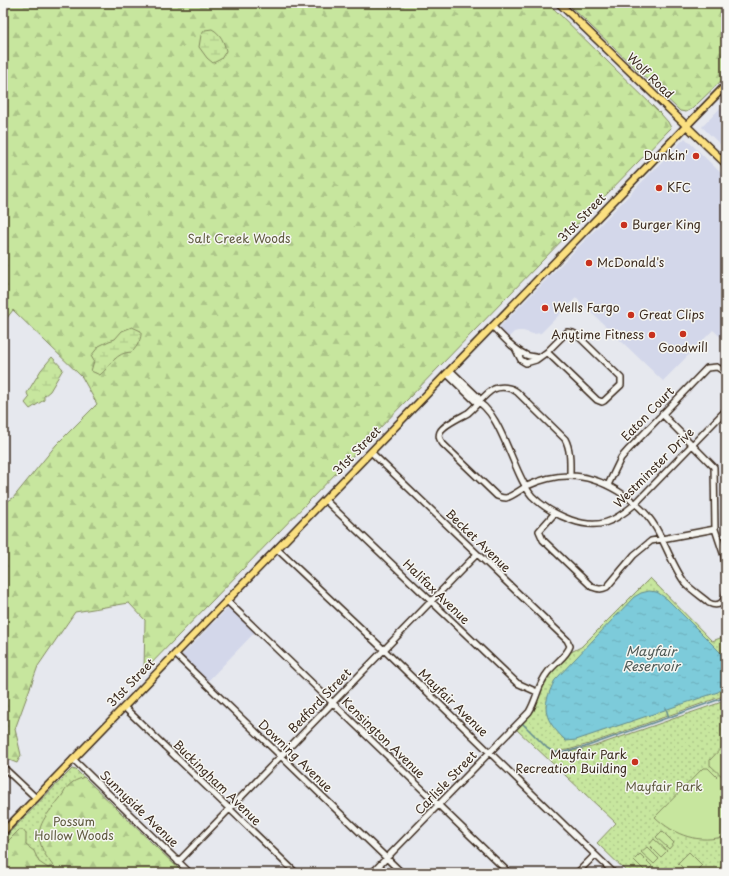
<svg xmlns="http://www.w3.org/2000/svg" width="729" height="876" font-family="'Playpen Sans',sans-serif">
	<defs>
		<pattern id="green-dots" width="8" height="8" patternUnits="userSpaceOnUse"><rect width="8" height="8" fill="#c7e69e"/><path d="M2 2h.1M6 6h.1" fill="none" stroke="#acc588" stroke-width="1.8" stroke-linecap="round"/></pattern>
		<pattern id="forest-firs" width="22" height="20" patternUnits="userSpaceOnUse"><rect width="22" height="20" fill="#c7e69e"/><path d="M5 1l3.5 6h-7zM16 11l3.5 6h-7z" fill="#acc588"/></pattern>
		<pattern id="wetland-marsh" width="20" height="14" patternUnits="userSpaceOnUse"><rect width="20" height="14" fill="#c7e69e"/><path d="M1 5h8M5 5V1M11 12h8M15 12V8" fill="none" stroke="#acc588"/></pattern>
		<pattern id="water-ripples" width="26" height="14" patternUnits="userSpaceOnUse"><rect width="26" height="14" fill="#7dcbda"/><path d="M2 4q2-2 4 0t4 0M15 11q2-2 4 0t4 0" fill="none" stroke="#6daebb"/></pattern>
	</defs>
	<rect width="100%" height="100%" fill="#e6e8ee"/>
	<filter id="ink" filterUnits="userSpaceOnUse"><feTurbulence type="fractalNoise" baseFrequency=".025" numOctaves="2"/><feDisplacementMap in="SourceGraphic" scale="8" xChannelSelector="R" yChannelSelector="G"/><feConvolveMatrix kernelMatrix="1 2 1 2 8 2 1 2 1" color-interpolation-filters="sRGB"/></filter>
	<g filter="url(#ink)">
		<path fill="#d3d7ea" d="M 722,106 L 726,110 L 726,145 L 724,148 L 702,127 Z
			M 685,138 L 726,178 L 726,342 L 713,330 L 663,381 L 576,298 L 541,333 L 533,334 L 523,331 L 518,331 L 514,332 L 507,339 L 497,330 Z
			M 231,605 L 257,630 L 205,684 L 179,658 Z"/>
		<path fill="url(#green-dots)" stroke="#81885e" d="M 650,578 L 712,641 L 726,636 L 726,695 L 589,744 L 568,750 L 557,751 L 555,754 L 564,753 L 592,747 L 719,703 L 726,699 L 726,870 L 723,873 L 628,873 L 597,843 L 616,823 L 516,729 L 529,716 L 535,708 L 543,686 L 550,674 L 571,652 L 581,647 Z
			M 72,769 L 76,770 L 183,873 L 3,873 L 3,839 Z"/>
		<path fill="url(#forest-firs)" stroke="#81885e" d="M 3,3 L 548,3 L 661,114 L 668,122 L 671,128 L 144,671 L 145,620 L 129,603 L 75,612 L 38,666 L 15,729 L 21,755 L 17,763 L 4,758 L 3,759 L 3,504 L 13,498 L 56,445 L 97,404 L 82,377 L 13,310 L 3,323 Z
			M 567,3 L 726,3 L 726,76 L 692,109 L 686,112 L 680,111 Z
			M 84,777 L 183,873 L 3,873 L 3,843 L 6,843 L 19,830 L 23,830 L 26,834 L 26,845 L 34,851 L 39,862 L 48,868 L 53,866 C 49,860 43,853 41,845 C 33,824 53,809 63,794 C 66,789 68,785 73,782 C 76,780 80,779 84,777 Z"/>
		<path fill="url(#wetland-marsh)" stroke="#81885e" d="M 212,29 C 221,34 224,42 226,51 L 221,59 L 213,63 L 207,58 L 199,47 L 201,35 L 205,30 Z
			M 132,327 L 141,331 C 142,338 137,347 132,352 C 115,352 111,366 100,375 L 91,371 L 94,361 L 91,356 L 99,346 L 109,341 L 115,339 L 122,331 Z
			M 52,357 L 63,369 L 50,391 L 44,396 L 44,400 L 30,409 L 25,403 L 29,398 L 27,393 L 41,370 Z"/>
		<path fill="#c7e69e" stroke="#81885e" d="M 726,743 L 726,780 L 710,765 L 710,760 Z
			M 703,768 L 708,768 L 726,786 L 726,836 C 699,844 675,836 655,817 Z
			M 662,831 L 674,843 L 669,849 L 656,837 Z
			M 654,839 L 667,851 L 661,857 L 649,845 Z
			M 647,847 L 659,859 L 654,864 L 641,852 Z
			M 689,852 L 702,865 L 694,873 L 688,873 L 678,863 Z
			M 640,854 L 652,866 L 646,872 L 634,860 Z"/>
		<path fill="url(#water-ripples)" stroke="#638b8f" d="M 649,591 L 657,592 L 667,599 L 726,658 L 726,686 L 718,692 L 576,740 L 566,741 C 544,719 540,709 555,680 L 634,597 L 641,593 Z"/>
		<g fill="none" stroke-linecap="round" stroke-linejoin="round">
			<path stroke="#638b8f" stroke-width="1.5" d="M 666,708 L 669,718
				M 523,724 L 547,748 L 554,752 L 561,753 L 585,747 L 726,697"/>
			<g stroke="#3b2a1e" stroke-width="8">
				<path id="minor" d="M 493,327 C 503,337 513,349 526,355 C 530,357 535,356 538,358
					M 567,332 L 573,333 L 578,336 L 621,378 L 621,385 L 604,401 L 602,402 L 597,400 L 547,352 Z
					M 516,350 L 521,360 L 526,363 L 536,360 L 547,352
					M 450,370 L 478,397 L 479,402
					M 447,374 L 475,401 C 500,408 514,476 532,496 C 543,507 557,515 571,520 C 599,530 614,522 635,504 L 726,410
					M 662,414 L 714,467 L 715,529 L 724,556 L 726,575
					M 371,452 L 567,640 L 570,646 C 567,656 555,663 548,672 C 538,684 537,699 529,712 L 372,873
					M 570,476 C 570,464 571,450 565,439 L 517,392 C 511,387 501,386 494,389 C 484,394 477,406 468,413 C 461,417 443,425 440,432 C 438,437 440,440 443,444 L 497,496 C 500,497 502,498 506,498 C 513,496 520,490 527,486 C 540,480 554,476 568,476 C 600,475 640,500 656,528 C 665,543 675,571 686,584 C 693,591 702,597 709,603 C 719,608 724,602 726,593
					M 608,485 L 621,458 L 629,449 L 707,368 L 717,367 L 726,373
					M 325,500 L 517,683 L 537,692
					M 555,513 L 539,531 L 543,540 L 592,587 C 598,589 601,590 607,587 L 634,555 L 651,541 L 715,529
					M 277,549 L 384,650 L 614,873
					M 227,601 L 509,873
					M 175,654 L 402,873
					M 124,707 L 296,873
					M 73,759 L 190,873
					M 3,767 L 36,798
					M 178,862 L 477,554
					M 577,873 L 595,855"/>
			</g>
			<g stroke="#3b2a1e" stroke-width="9">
				<path id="major" d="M 559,3 L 726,164
					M 3,832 L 726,85"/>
			</g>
			<use href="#minor" stroke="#f6f6f2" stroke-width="5"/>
			<use href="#major" stroke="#fbe080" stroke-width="6"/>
		</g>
	</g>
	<g fill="#c8321e" stroke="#f6f6f2" stroke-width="1.5">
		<circle cx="696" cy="156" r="4"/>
		<circle cx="659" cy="188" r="4"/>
		<circle cx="624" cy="225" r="4"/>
		<circle cx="589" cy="263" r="4"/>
		<circle cx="545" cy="308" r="4"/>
		<circle cx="631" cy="315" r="4"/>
		<circle cx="683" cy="334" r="4"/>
		<circle cx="652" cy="335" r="4"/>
		<circle cx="635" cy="762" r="4"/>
	</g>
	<g text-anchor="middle" stroke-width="3" stroke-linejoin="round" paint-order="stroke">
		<g font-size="12" fill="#3b2a1e" stroke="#f6f6f2">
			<text transform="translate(650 76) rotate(44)" y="4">Wolf Road</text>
			<text transform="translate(582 218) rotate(-46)" y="4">31st Street</text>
			<text transform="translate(648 414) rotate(-46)" y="4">Eaton Court</text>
			<text transform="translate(357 451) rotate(-46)" y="4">31st Street</text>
			<text transform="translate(654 468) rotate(-45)" y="4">Westminster Drive</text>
			<text transform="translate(478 541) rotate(44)" y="4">Becket Avenue</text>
			<text transform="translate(436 592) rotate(44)" y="4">Halifax Avenue</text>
			<text transform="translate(131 683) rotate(-46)" y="4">31st Street</text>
			<text transform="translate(320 701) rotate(-46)" y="4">Bedford Street</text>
			<text transform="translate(453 703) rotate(44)" y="4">Mayfair Avenue</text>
			<text transform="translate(383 738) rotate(44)" y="4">Kensington Avenue</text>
			<text transform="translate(295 756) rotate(44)" y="4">Downing Avenue</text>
			<text transform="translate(217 783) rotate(44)" y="4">Buckingham Avenue</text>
			<text transform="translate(446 783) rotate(-46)" y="4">Carlisle Street</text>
			<text transform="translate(139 809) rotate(44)" y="4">Sunnyside Avenue</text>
		</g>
		<g font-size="12" fill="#3b2a1e" stroke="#f6f6f2" text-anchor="start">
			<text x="688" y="160" text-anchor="end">Dunkin'</text>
			<text x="667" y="192">KFC</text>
			<text x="632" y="229">Burger King</text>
			<text x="597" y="267">McDonald's</text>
			<text x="553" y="312">Wells Fargo</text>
			<text x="639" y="319">Great Clips</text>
			<text x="644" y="339" text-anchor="end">Anytime Fitness</text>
			<text x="683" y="352" text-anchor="middle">Goodwill</text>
			<text x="627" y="759" text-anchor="end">Mayfair Park<tspan x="627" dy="14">Recreation Building</tspan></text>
		</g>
		<g font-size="12" fill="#5e593e" stroke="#f6f6f2">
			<text x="239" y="243">Salt Creek Woods</text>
			<text x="664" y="791">Mayfair Park</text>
			<text x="74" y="826">Possum<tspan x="74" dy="14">Hollow Woods</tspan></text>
		</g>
		<g font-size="13" font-style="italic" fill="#4f5a56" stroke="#f6f6f2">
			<text x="651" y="656">Mayfair<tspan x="651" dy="15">Reservoir</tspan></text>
		</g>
	</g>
	<rect width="729" height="876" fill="none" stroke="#f6f6f2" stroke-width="16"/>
	<rect x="8" y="8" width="713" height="860" fill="none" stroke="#3b2a1e" stroke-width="1.5" filter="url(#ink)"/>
</svg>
